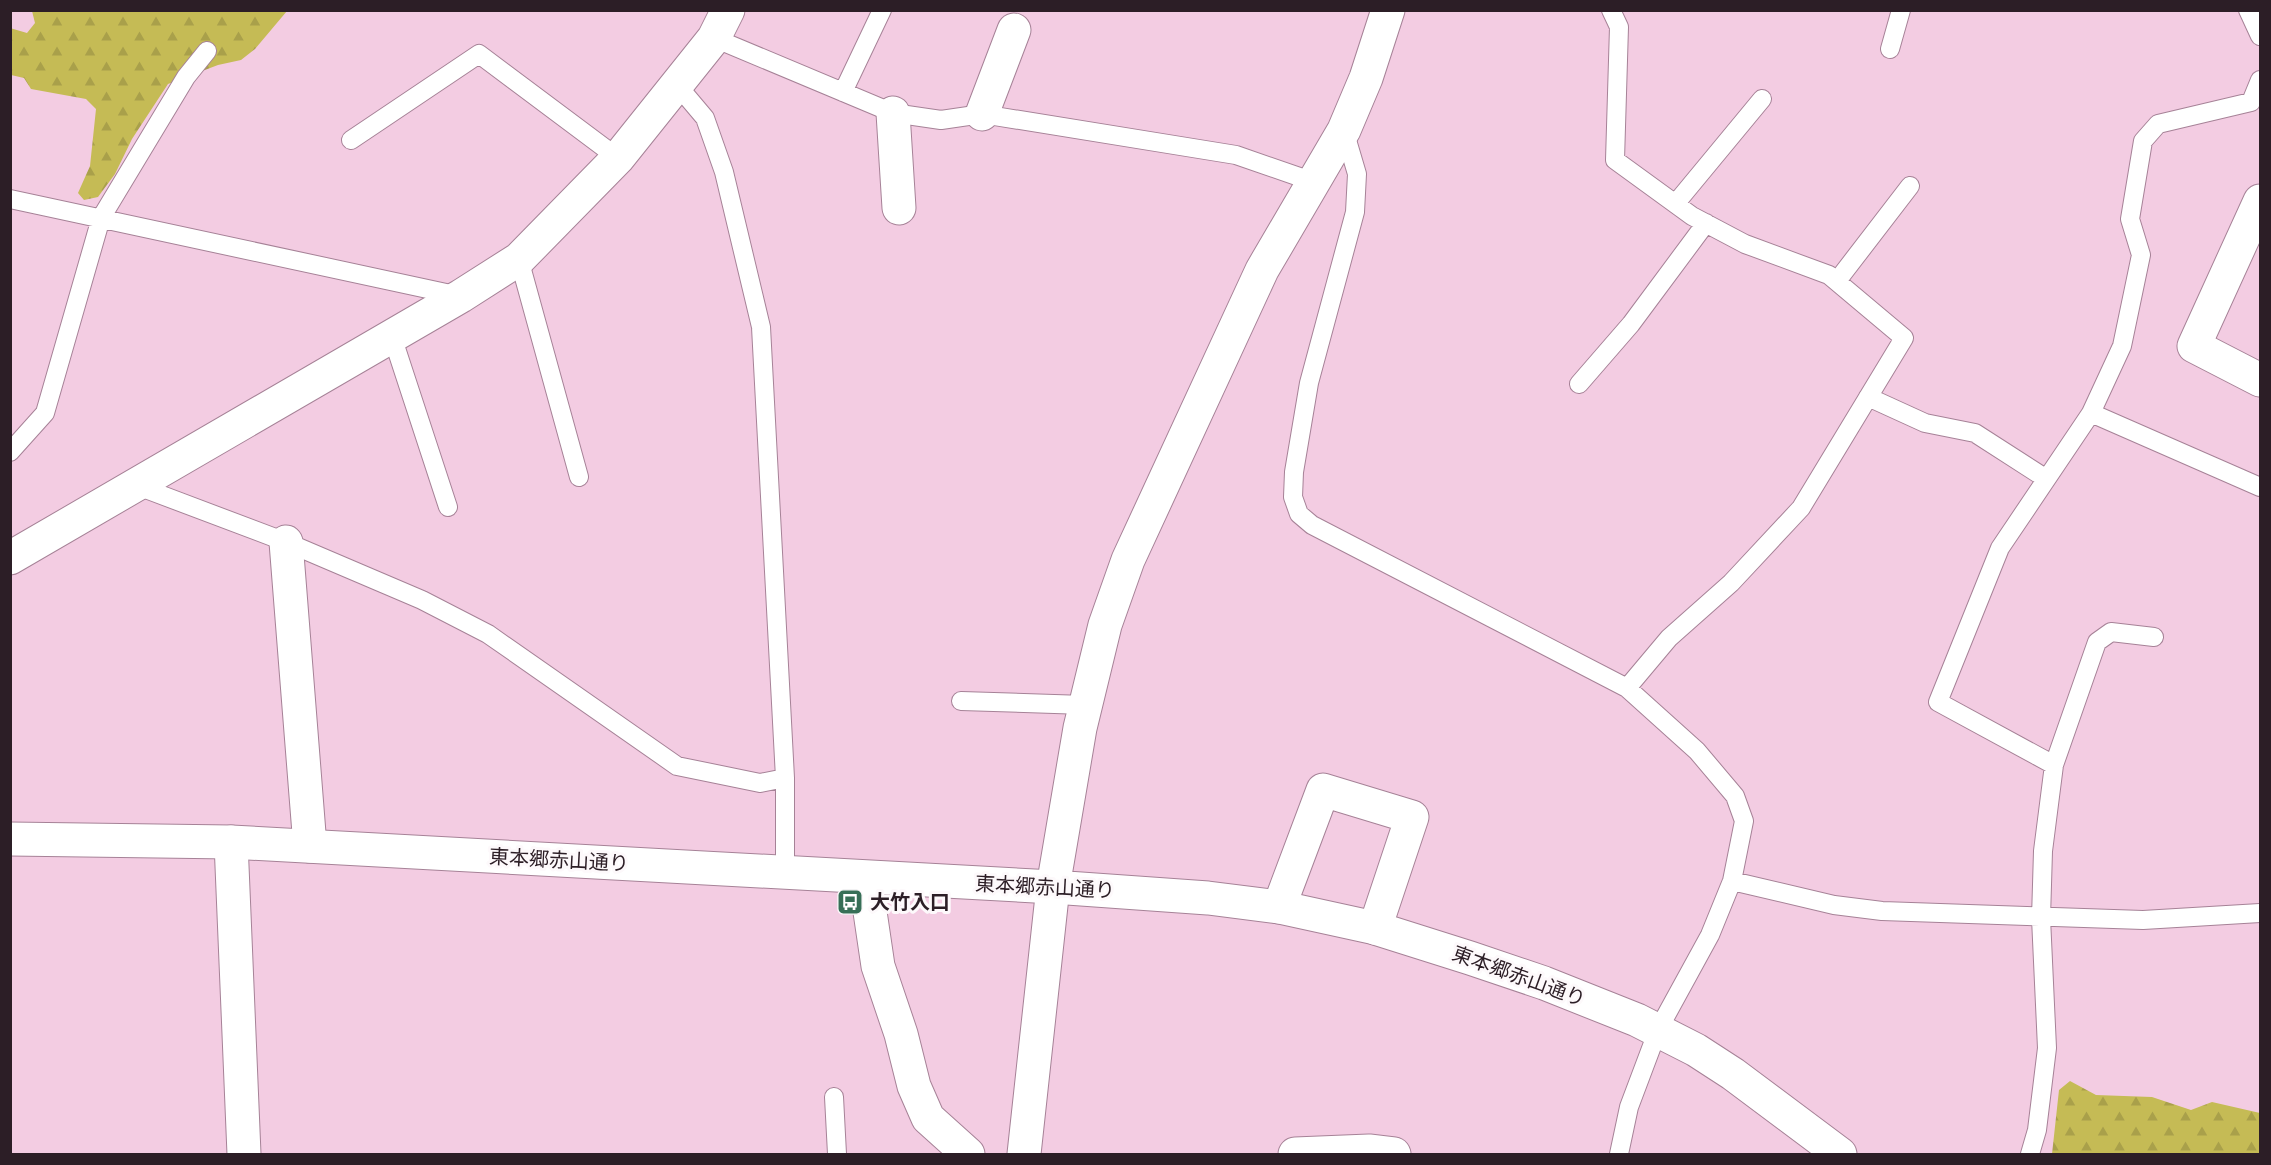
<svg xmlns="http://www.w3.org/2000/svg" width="2271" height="1165" font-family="'DM Sans','Noto Sans JP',sans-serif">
	<defs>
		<pattern id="forest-firs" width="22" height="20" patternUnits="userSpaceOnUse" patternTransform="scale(1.5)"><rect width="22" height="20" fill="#c5bb55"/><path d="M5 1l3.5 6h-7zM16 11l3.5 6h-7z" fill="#a9a04a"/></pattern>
	</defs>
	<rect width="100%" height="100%" fill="#f3cce2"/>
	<path fill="url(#forest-firs)" d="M 32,11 L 287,11 L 255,49 L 241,60 L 218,65 L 168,84 L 132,139 L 115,174 L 98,197 L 84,200 L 78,193 L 90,166 L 96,109 L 86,99 L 31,89 L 24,78 L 11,75 L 10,28 L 27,33 L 35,23 Z
		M 2070,1081 L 2096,1095 L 2152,1097 L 2191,1110 L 2212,1102 L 2260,1113 L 2260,1154 L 2052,1154 L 2059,1090 Z"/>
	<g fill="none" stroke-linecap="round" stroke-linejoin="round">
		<g stroke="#a68297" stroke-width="20">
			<path id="lane" d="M 1611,10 L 1619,27 L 1615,160 L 1692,216 L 1745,244 L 1829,275 L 1904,338 L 1801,508 L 1731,583 L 1669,638 L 1627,688
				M 2248,10 L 2260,36
				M 714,38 L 893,113 L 941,120 L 982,114 L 1236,155 L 1314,182
				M 1890,49 L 1901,10
				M 678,86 L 705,118 L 724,172 L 761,327 L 785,778 L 785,873
				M 843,92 L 882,10
				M 1344,130 L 1357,174 L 1355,212 L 1309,383 L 1294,472 L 1293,497 L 1299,514 L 1312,525 L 1627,688 L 1697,751 L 1735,796 L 1744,821 L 1732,881 L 1710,935 L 1658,1030 L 1629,1107 L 1619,1154
				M 351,140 L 479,54 L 618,158
				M 10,199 L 460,296
				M 1676,203 L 1762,99
				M 519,259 L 579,477
				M 1837,281 L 1910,186
				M 392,336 L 448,507
				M 1579,384 L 1631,324 L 1706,223
				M 1868,397 L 1925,423 L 1975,433 L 2045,478
				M 2091,413 L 2260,487
				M 10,452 L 45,413 L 101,218 L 186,77 L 207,51
				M 135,485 L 286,542 L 422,600 L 488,634 L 677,766 L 760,783 L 785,778
				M 961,701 L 1085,705
				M 2054,765 L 1938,702 L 2000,548 L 2091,413 L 2122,346 L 2141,255 L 2130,219 L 2143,141 L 2158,124 L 2251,102 L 2260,80
				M 1732,881 L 1834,905 L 1882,911 L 2143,920 L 2260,913
				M 834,1097 L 837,1154
				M 2030,1154 L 2037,1130 L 2047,1048 L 2041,918 L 2043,851 L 2054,765 L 2097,642 L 2111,632 L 2154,637"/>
		</g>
		<g stroke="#a68297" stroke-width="35">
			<path id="street" d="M 893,113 L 899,208
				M 982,114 L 1014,30
				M 2260,201 L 2194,346 L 2260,380
				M 286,542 L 310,846
				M 10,558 L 461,296 L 519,259 L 618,158 L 714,38 L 728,10
				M 231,842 L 244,1154
				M 865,878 L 878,966 L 901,1034 L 914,1086 L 928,1118 L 968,1154
				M 1279,907 L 1323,790 L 1412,817 L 1375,928
				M 1024,1154 L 1053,887
				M 1295,1154 L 1369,1151 L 1394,1154"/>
		</g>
		<g stroke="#a68297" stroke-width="35">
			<path id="secondary" d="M 10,839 L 231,842 L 1053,887 L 1208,898 L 1279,907 L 1375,928 L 1470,958 L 1544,983 L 1637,1020 L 1696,1050 L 1733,1074 L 1840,1154
				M 1053,887 L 1080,728 L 1105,625 L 1128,560 L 1262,270 L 1344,130 L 1366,78 L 1388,10"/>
		</g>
		<use href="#lane" stroke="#fff" stroke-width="18"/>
		<use href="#street" stroke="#fff" stroke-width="33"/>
		<use href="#secondary" stroke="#fff" stroke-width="33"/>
	</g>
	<defs>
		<g id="bus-square" transform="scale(1.35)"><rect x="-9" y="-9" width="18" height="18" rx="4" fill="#376f57" stroke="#fdf9fb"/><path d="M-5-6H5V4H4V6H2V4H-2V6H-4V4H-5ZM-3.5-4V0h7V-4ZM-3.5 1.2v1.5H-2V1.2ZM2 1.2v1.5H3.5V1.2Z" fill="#fff"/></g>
	</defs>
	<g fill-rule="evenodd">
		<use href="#bus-square" x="850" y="902"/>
	</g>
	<g text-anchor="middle" stroke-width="6" stroke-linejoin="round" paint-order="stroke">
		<g font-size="20" fill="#2c1e26" stroke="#fdf9fb">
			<text transform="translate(559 860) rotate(3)" y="7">東本郷赤山通り</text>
			<text transform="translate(1045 887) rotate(3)" y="7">東本郷赤山通り</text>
			<text transform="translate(1519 976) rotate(20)" y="7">東本郷赤山通り</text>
		</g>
		<g font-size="20" font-weight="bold" fill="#2c1e26" stroke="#fdf9fb" text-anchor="start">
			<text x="870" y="909">大竹入口</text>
		</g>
	</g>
	<rect width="2271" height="1165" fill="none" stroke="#2c1e26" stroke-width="24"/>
</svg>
